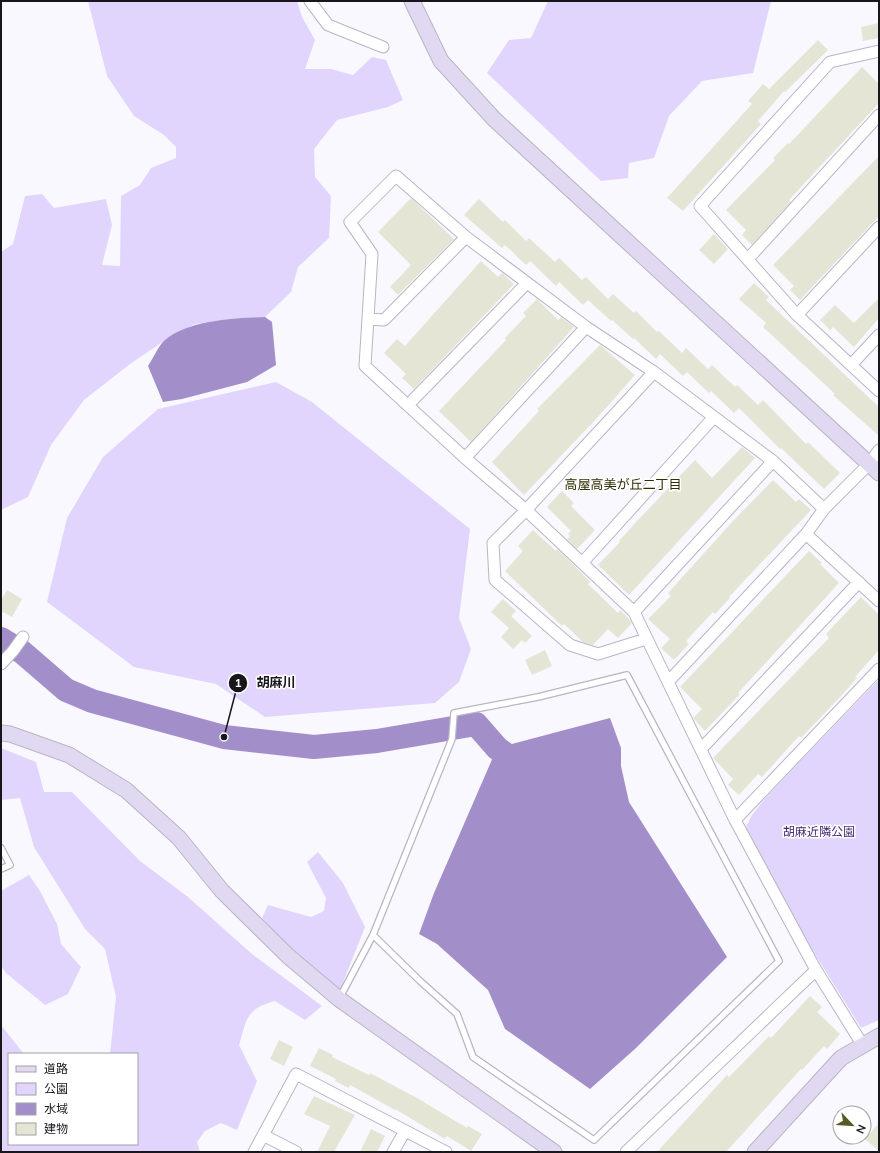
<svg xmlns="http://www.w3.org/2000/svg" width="880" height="1153" font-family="Mulish,'Noto Sans JP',sans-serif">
	<rect width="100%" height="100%" fill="#faf8ff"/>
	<path fill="#e1d5fd" d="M 88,1 L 297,1 L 302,17 L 315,40 L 305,69 L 331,69 L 353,75 L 372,57 L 386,60 L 403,100 L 388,107 L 337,120 L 314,149 L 315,177 L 331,196 L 329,238 L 298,267 L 291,292 L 265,317 L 238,318 L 195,324 L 164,341 L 130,364 L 84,400 L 51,445 L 28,497 L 1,510 L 1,252 L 13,244 L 25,196 L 42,194 L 54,208 L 106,199 L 112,225 L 102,265 L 120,266 L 121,196 L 140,185 L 151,168 L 176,158 L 176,147 L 164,135 L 134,116 L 107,76 Z
		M 548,1 L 771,1 L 753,73 L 702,81 L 669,116 L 654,158 L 629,163 L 628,178 L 601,181 L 487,73 L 509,40 L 531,38 Z
		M 276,382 L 312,402 L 470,529 L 459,618 L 471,649 L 459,682 L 435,703 L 265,717 L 216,684 L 134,667 L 47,602 L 67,518 L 103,457 L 158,409 Z
		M 879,679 L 879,1020 L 861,1028 L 795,922 L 746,827 L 752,815 L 766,797 Z
		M 1,748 L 36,762 L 44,792 L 72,792 L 140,861 L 188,897 L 252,954 L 322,1006 L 305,1020 L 275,1001 C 246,1009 247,1018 239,1045 L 257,1081 L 237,1130 L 221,1123 L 205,1131 L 197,1142 L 200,1152 L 1,1152 L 1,1025 L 24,1054 L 9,1054 L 9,1144 L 137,1144 L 137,1054 L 110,1054 L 116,997 L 105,949 L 85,929 L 34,847 L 20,798 L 1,800 Z
		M 318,852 L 343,883 L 365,927 L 340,990 L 296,956 L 262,918 L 268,905 L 311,917 L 324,911 L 326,898 L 307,862 Z
		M 29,875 L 40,891 L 57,924 L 61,944 L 81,967 L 68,994 L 45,1005 L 6,973 L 1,966 L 1,891 Z"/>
	<path fill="#a28fca" d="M 265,317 L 272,322 L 276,365 L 247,382 L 182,399 L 163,402 L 148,366 C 153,359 158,346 165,340 C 189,320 235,318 265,317 Z
		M 610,718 L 621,748 L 621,766 L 629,802 L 727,957 L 636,1048 L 590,1089 L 505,1029 L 488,990 L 437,944 L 419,934 L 434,893 L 497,748 Z"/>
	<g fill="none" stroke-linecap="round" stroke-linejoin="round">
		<path stroke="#a28fca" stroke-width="24" d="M 1,639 L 22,652 L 66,690 L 92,701 L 224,737 L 314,747 L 377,741 L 476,724 L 497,748 L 523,767"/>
	</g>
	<path fill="#e4e5d4" d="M 879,23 L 879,38 L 863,41 L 861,27 Z
		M 818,40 L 828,50 L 785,92 L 784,91 L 758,121 L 761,124 L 683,211 L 667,198 L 752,104 L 748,101 L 763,84 L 769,89 Z
		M 862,67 L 879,84 L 879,103 L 789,200 L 791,202 L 752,245 L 742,235 L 746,230 L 726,210 L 775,160 L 773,158 L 788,143 L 789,144 Z
		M 879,156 L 879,216 L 800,300 L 790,290 L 794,286 L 773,265 Z
		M 411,198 L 454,239 L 398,295 L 390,287 L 411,265 L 378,232 Z
		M 479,199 L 503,222 L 505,220 L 526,241 L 529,238 L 555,262 L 559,258 L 582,280 L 586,277 L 608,299 L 613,294 L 634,313 L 636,311 L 657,332 L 659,331 L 682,353 L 686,348 L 708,369 L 712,365 L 735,387 L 737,385 L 758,405 L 763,400 L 806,444 L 808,442 L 840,473 L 824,489 L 781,448 L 780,449 L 739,408 L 734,413 L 711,391 L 709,393 L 687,372 L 683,376 L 660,354 L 656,359 L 634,338 L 633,339 L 612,320 L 611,321 L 588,300 L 583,305 L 559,282 L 556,286 L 530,261 L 526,265 L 505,245 L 502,248 L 464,215 Z
		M 714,234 L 728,249 L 714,264 L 699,250 Z
		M 481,261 L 498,277 L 502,273 L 514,284 L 414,389 L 402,378 L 406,374 L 384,353 L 397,339 L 405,346 Z
		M 754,283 L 769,297 L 766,300 L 879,407 L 879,436 L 833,395 L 835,394 L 763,327 L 766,323 L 739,299 Z
		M 879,298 L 879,318 L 854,347 L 833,327 L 830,330 L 820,320 L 835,305 L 854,323 Z
		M 537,299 L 558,320 L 561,317 L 574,327 L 471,442 L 439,411 L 506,340 L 505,338 L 526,316 L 523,313 Z
		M 600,345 L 635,375 L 597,418 L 524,495 L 492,462 L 539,411 L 537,409 Z
		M 742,447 L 755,458 L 629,595 L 598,565 L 620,542 L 619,541 L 638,520 L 695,460 L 712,478 Z
		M 773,480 L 796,502 L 799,499 L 811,510 L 729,597 L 730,598 L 715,614 L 713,612 L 686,641 L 689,644 L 674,660 L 661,648 L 670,639 L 648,619 L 671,596 L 668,593 L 733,521 Z
		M 562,491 L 574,503 L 571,506 L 595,530 L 577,549 L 567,539 L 570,536 L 568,534 L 571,531 L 547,507 Z
		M 533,530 L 556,551 L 557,549 L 568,559 L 590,582 L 588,584 L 618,613 L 620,610 L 630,620 L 632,623 L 618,638 L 608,629 L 593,645 L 583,642 L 564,624 L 562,626 L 505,571 L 523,551 L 518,546 Z
		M 809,551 L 822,563 L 820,564 L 839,583 L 738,693 L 740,694 L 705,731 L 693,718 L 702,709 L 680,687 Z
		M 7,590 L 22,599 L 12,617 L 1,611 L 1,600 Z
		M 861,597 L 879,615 L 879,650 L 855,677 L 857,678 L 842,695 L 801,738 L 799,736 L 762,777 L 758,774 L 739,795 L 728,785 L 733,779 L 713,758 L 829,638 L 826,634 Z
		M 503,599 L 516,611 L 511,616 L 532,636 L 525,643 L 522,640 L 513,649 L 501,637 L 509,628 L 491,612 Z
		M 545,650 L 552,666 L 532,675 L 525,660 Z
		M 810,996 L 822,1007 L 817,1012 L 840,1034 L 827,1049 L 824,1046 L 802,1070 L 801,1069 L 726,1152 L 657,1152 L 727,1075 L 729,1077 L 769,1036 L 771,1038 Z
		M 279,1040 L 293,1047 L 284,1066 L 270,1059 Z
		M 319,1048 L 333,1055 L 332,1057 L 369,1075 L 370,1073 L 417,1098 L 467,1128 L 468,1126 L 482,1134 L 471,1151 L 447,1136 L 445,1139 L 395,1109 L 395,1110 L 350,1085 L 349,1088 L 335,1081 L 336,1079 L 310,1066 Z
		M 314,1096 L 355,1115 L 334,1152 L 317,1152 L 330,1126 L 304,1114 Z
		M 879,1123 L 879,1151 L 865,1139 Z
		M 371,1129 L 385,1136 L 377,1152 L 360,1152 Z"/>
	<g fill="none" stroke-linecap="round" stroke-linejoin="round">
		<g stroke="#b9b5c4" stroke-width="8">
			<path id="lane" d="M 1,848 L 10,865 L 1,869
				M 339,999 L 373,935 L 452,739 L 454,713 L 538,697 L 627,675 L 779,961 L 594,1140 L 473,1057 L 457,1014 L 420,981 L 373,935"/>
		</g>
		<g stroke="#b9b5c4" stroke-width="13">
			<path id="street" d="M 310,1 L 328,25 L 383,47
				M 879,51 L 830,62 L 700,206 L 797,315 L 879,391
				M 748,259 L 879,115
				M 797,315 L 879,227
				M 368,319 L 384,320 L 466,237
				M 851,365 L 879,335
				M 408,405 L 527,283
				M 465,458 L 586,327
				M 824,509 L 773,461 L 654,372 L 586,327 L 466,237 L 396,176 L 350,222 L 372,254 L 365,366 L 465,458 L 526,510 L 634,612 L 735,820 L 816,970 L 862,1044
				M 806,534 L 879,601
				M 582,563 L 714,417
				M 634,612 L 773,461
				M 646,639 L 598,654 L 570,645 L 495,580 L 493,543 L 526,510 L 654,372
				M 1,664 L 13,651 L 23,637
				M 668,682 L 806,534 L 824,509 L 869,464 L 879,450
				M 702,748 L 859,582
				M 735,820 L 879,669
				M 263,1135 L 296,1152
				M 254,1152 L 296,1074 L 446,1152
				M 393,1152 L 405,1131
				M 626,1152 L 816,970"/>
		</g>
		<g stroke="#b9b5c4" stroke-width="17">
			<path id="secondary" d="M 412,1 L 441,61 L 494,119 L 879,473
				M 1,733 L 10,734 L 69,755 L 126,790 L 179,838 L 222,891 L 288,956 L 339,999 L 554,1152
				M 755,1152 L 841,1058 L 879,1036"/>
		</g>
		<use href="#lane" stroke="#fff" stroke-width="5.5"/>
		<use href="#street" stroke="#fff" stroke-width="11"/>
		<use href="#secondary" stroke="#e1d9f1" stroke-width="15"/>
	</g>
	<g text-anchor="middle" stroke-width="3" stroke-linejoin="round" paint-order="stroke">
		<g font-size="12" fill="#472b72" stroke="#fff">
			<text x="819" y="836">胡麻近隣公園</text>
		</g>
		<g font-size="13" fill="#2f2f05" stroke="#fff">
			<text x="623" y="489">高屋高美が丘二丁目</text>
		</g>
	</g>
	<path fill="none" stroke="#17161b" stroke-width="1.5" d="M224 737L238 683"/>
	<g fill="#17161b" stroke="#fff" stroke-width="1.5">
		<circle cx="224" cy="737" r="4"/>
		<circle cx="238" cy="683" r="10"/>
	</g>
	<g font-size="12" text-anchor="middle" font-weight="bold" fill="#fff">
		<text x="238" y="687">1</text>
	</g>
	<g font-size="13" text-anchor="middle" font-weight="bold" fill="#17161b" stroke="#fff" stroke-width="3" stroke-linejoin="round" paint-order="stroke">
		<text x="276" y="687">胡麻川</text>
	</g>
	<rect width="880" height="1153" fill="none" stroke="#17161b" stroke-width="4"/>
	<rect x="8" y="1053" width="130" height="92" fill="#ffffff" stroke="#a2a2a4"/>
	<rect x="16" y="1066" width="20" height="6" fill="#e1d9f1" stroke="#a2a2a4"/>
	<text x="44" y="1073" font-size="12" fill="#17161b">道路</text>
	<rect x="16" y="1083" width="20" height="12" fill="#e1d5fd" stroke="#a2a2a4"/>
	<text x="44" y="1093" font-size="12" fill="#17161b">公園</text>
	<rect x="16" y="1103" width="20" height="12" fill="#a28fca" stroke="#a2a2a4"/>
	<text x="44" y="1113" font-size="12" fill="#17161b">水域</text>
	<rect x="16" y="1123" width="20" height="12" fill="#e4e5d4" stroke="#a2a2a4"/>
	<text x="44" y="1133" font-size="12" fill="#17161b">建物</text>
	<g transform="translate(852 1125) rotate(115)"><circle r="19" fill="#ffffff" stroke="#a2a2a4"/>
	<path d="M0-3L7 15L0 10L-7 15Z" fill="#585926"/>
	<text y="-6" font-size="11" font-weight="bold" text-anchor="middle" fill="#17161b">N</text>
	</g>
</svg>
